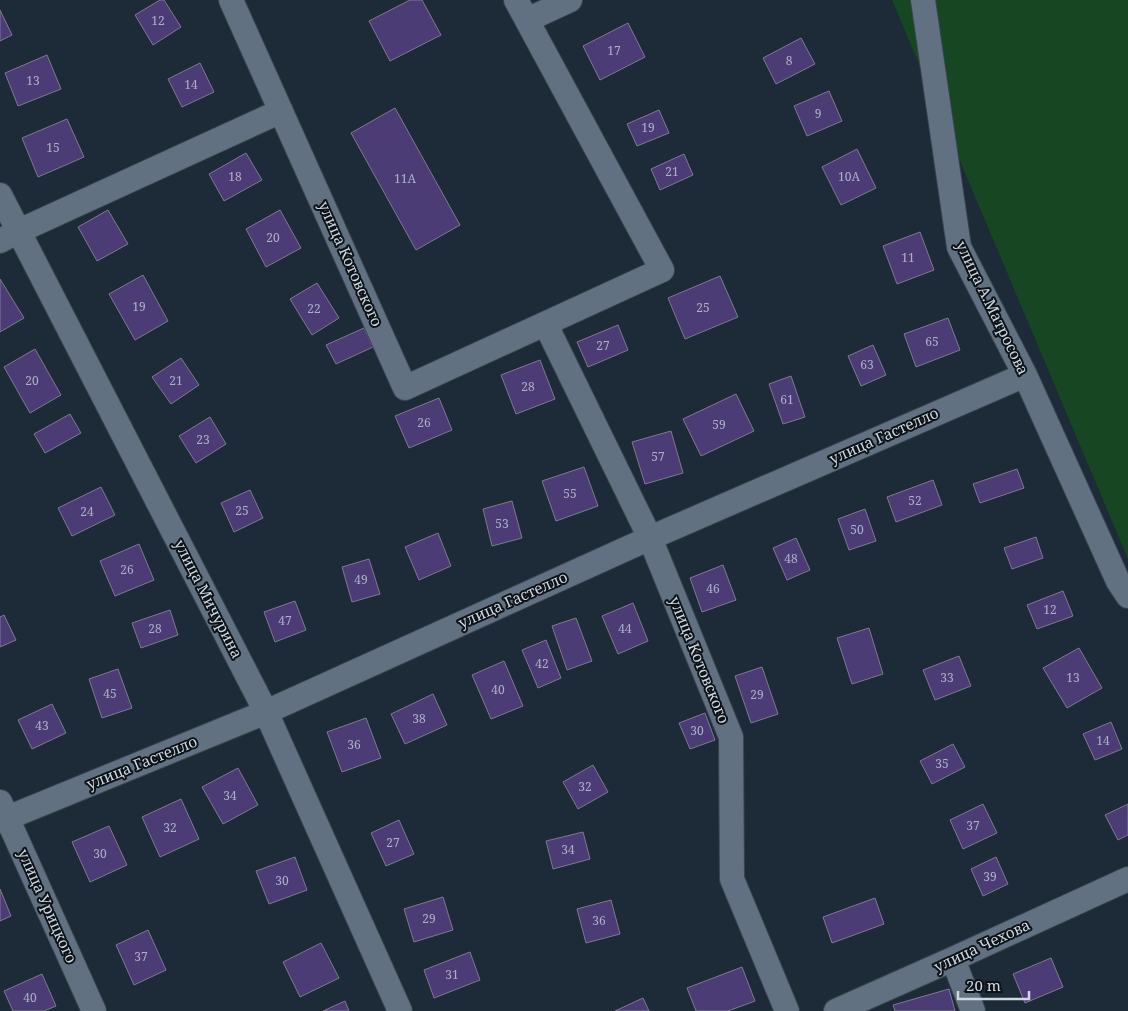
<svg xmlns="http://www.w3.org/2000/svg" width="1128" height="1011" font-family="'Noto Serif',serif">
	<rect width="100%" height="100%" fill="#1d2a37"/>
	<path fill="#174622" d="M 892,0 L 1128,0 L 1128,559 Z"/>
	<path fill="#4b3c76" stroke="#7e7a8e" d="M 160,0 L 164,0 L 181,27 L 153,45 L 135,15 Z
		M 410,0 L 422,0 L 441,35 L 390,61 L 369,21 Z
		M 0,10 L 12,35 L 0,41 Z
		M 628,23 L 645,57 L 600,80 L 583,46 Z
		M 801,38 L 815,64 L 776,84 L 763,58 Z
		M 47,55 L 61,89 L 18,106 L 5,73 Z
		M 200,63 L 214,92 L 182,107 L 168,79 Z
		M 829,91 L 842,121 L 807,136 L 794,106 Z
		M 395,108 L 460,225 L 416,250 L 351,133 Z
		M 659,110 L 669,133 L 637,146 L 627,124 Z
		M 67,119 L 84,157 L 38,177 L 22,138 Z
		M 857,149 L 876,188 L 841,205 L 822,167 Z
		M 246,153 L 262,180 L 224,201 L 209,174 Z
		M 684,154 L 693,175 L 660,190 L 651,169 Z
		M 108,210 L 128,244 L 97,261 L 78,227 Z
		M 280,210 L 301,248 L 266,267 L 246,229 Z
		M 920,232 L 934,270 L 897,284 L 883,246 Z
		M 143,275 L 168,321 L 135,340 L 109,294 Z
		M 720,276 L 738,317 L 685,339 L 668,298 Z
		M 0,279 L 24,318 L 0,332 Z
		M 317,283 L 339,318 L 312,335 L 290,299 Z
		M 948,318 L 960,350 L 916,367 L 904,334 Z
		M 618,325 L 628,350 L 588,367 L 577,342 Z
		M 364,328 L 373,347 L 336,364 L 326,345 Z
		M 873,345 L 886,375 L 861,386 L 848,356 Z
		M 35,349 L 61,395 L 30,413 L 4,367 Z
		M 181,358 L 199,385 L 171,404 L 152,377 Z
		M 540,360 L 555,399 L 516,414 L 501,375 Z
		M 791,376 L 805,417 L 783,424 L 769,384 Z
		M 736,394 L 754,431 L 701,456 L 683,419 Z
		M 439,398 L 452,430 L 409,448 L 395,416 Z
		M 70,414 L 81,433 L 45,453 L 34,434 Z
		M 210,417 L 226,444 L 196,463 L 179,436 Z
		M 671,431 L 683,473 L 645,484 L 632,442 Z
		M 584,467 L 598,506 L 556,521 L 542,481 Z
		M 1017,469 L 1024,488 L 980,503 L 973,484 Z
		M 933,480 L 942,505 L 896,522 L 887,497 Z
		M 101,487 L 115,515 L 72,536 L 58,508 Z
		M 250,490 L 263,518 L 234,532 L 221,503 Z
		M 512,501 L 522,538 L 492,546 L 483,509 Z
		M 865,509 L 876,541 L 849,550 L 838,519 Z
		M 438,533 L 451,566 L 419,580 L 405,547 Z
		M 1036,537 L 1043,558 L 1012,569 L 1004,548 Z
		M 796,538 L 810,570 L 787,580 L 773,548 Z
		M 139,544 L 154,580 L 115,596 L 100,561 Z
		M 369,559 L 380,594 L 352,602 L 342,567 Z
		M 723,565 L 736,600 L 702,612 L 690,578 Z
		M 1063,591 L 1073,616 L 1037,629 L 1027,605 Z
		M 295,601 L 306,630 L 275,642 L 264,612 Z
		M 633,603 L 648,641 L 618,654 L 602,616 Z
		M 170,610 L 178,635 L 141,648 L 132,623 Z
		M 4,615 L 16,640 L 0,647 L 0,617 Z
		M 576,618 L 592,661 L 567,670 L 552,626 Z
		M 869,628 L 883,674 L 852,684 L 837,638 Z
		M 546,640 L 561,678 L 538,688 L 522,650 Z
		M 1079,648 L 1102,688 L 1067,708 L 1043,668 Z
		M 959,656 L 971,686 L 935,700 L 923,670 Z
		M 504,661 L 523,706 L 491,719 L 472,675 Z
		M 762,667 L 778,714 L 751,723 L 735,676 Z
		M 118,669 L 132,708 L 102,718 L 89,679 Z
		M 433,694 L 447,725 L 405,744 L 391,714 Z
		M 52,704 L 66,733 L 32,749 L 18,720 Z
		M 705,713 L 715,740 L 690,749 L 679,723 Z
		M 366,718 L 381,758 L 342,772 L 327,732 Z
		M 1111,722 L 1122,749 L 1095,760 L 1083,734 Z
		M 953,744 L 965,767 L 932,784 L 920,761 Z
		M 593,765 L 608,792 L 578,809 L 563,782 Z
		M 238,768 L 258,805 L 223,824 L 202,787 Z
		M 181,799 L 199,839 L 160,857 L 142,817 Z
		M 983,804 L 997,833 L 963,849 L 950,820 Z
		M 1128,804 L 1128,835 L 1118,840 L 1105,815 Z
		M 399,820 L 414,854 L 386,866 L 371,833 Z
		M 109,826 L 127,865 L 90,882 L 72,842 Z
		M 583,832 L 590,859 L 553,869 L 546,841 Z
		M 295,857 L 307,890 L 269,904 L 256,871 Z
		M 996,857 L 1008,884 L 983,896 L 971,869 Z
		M 0,889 L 11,916 L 0,921 Z
		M 443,897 L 453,930 L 414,942 L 404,909 Z
		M 875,898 L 884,924 L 832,943 L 823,917 Z
		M 611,900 L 620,934 L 586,943 L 577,909 Z
		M 148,930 L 166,970 L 134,985 L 116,945 Z
		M 321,943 L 339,978 L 300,997 L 283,962 Z
		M 470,952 L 480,980 L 434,998 L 424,970 Z
		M 1051,958 L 1063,987 L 1025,1003 L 1013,974 Z
		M 742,967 L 755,1001 L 728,1011 L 696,1011 L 687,988 Z
		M 42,974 L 56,1006 L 44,1011 L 13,1011 L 4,991 Z
		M 949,989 L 955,1011 L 895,1011 L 893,1005 Z
		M 643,998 L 649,1011 L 615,1011 Z
		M 345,1001 L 349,1011 L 323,1011 Z"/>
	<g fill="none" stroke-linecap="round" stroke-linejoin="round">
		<g stroke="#3a4551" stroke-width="26">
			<path id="minor" d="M 231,0 L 405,388 L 662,270 L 516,0
				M 923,0 L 959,247 L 1025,375 L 1118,581 L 1128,596
				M 527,20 L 570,0
				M 0,195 L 266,712 L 400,1011
				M 0,241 L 19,231 L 281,111
				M 546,325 L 650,538 L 731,737 L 732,879 L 787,1011
				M 0,802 L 94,1011
				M 0,821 L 266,712 L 650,538 L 1025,375
				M 953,959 L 973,1011
				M 836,1011 L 953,959 L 1128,879"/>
		</g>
		<use href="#minor" stroke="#627181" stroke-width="24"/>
	</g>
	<g text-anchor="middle" stroke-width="4" stroke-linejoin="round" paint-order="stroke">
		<g font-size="12" fill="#aeb1c6">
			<text x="158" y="25">12</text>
			<text x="614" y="55">17</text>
			<text x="789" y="65">8</text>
			<text x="33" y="85">13</text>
			<text x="191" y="89">14</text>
			<text x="818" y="118">9</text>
			<text x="648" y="132">19</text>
			<text x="53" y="152">15</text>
			<text x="672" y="176">21</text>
			<text x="235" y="181">18</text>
			<text x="849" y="181">10А</text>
			<text x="405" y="183">11А</text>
			<text x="273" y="242">20</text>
			<text x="908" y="262">11</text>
			<text x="139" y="311">19</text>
			<text x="703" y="312">25</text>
			<text x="314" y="313">22</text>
			<text x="932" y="346">65</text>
			<text x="603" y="350">27</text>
			<text x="867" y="369">63</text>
			<text x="32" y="385">20</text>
			<text x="176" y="385">21</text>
			<text x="528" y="391">28</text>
			<text x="787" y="404">61</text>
			<text x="424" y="427">26</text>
			<text x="719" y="429">59</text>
			<text x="203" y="444">23</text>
			<text x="658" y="461">57</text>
			<text x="570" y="498">55</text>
			<text x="915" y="505">52</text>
			<text x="242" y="515">25</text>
			<text x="87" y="516">24</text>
			<text x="502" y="528">53</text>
			<text x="857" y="534">50</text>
			<text x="791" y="563">48</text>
			<text x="127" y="574">26</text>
			<text x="361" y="584">49</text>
			<text x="713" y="593">46</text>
			<text x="1050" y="614">12</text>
			<text x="285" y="625">47</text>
			<text x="155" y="633">28</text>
			<text x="625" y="633">44</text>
			<text x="542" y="668">42</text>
			<text x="947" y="682">33</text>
			<text x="1073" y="682">13</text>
			<text x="498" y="694">40</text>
			<text x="110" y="698">45</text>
			<text x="757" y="699">29</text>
			<text x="419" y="723">38</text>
			<text x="42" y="730">43</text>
			<text x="697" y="735">30</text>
			<text x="1103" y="745">14</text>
			<text x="354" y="749">36</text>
			<text x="942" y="768">35</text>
			<text x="585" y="791">32</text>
			<text x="230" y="800">34</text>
			<text x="973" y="830">37</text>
			<text x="170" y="832">32</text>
			<text x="393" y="847">27</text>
			<text x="568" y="854">34</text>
			<text x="100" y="858">30</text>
			<text x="990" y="881">39</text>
			<text x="282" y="885">30</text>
			<text x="429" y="923">29</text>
			<text x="599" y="925">36</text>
			<text x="141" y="961">37</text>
			<text x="452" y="979">31</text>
			<text x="30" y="1002">40</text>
		</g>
		<g font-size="15" fill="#cfd8e1" stroke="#0c1218">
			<text transform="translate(350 264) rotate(66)" y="5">улица Котовского</text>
			<text transform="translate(992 308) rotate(64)" y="5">улица А.Матросова</text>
			<text transform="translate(884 436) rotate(-24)" y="5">улица Гастелло</text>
			<text transform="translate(208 599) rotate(63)" y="5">улица Мичурина</text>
			<text transform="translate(513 600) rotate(-24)" y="5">улица Гастелло</text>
			<text transform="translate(699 660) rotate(68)" y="5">улица Котовского</text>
			<text transform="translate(142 763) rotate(-22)" y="5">улица Гастелло</text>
			<text transform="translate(47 906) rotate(66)" y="5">улица Урицкого</text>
			<text transform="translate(982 946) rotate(-25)" y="5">улица Чехова</text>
		</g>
	</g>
	<path d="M958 991v8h71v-8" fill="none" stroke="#cfd8e1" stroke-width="2.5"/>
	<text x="966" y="991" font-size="15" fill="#cfd8e1" stroke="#0c1218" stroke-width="4" paint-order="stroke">20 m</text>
</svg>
